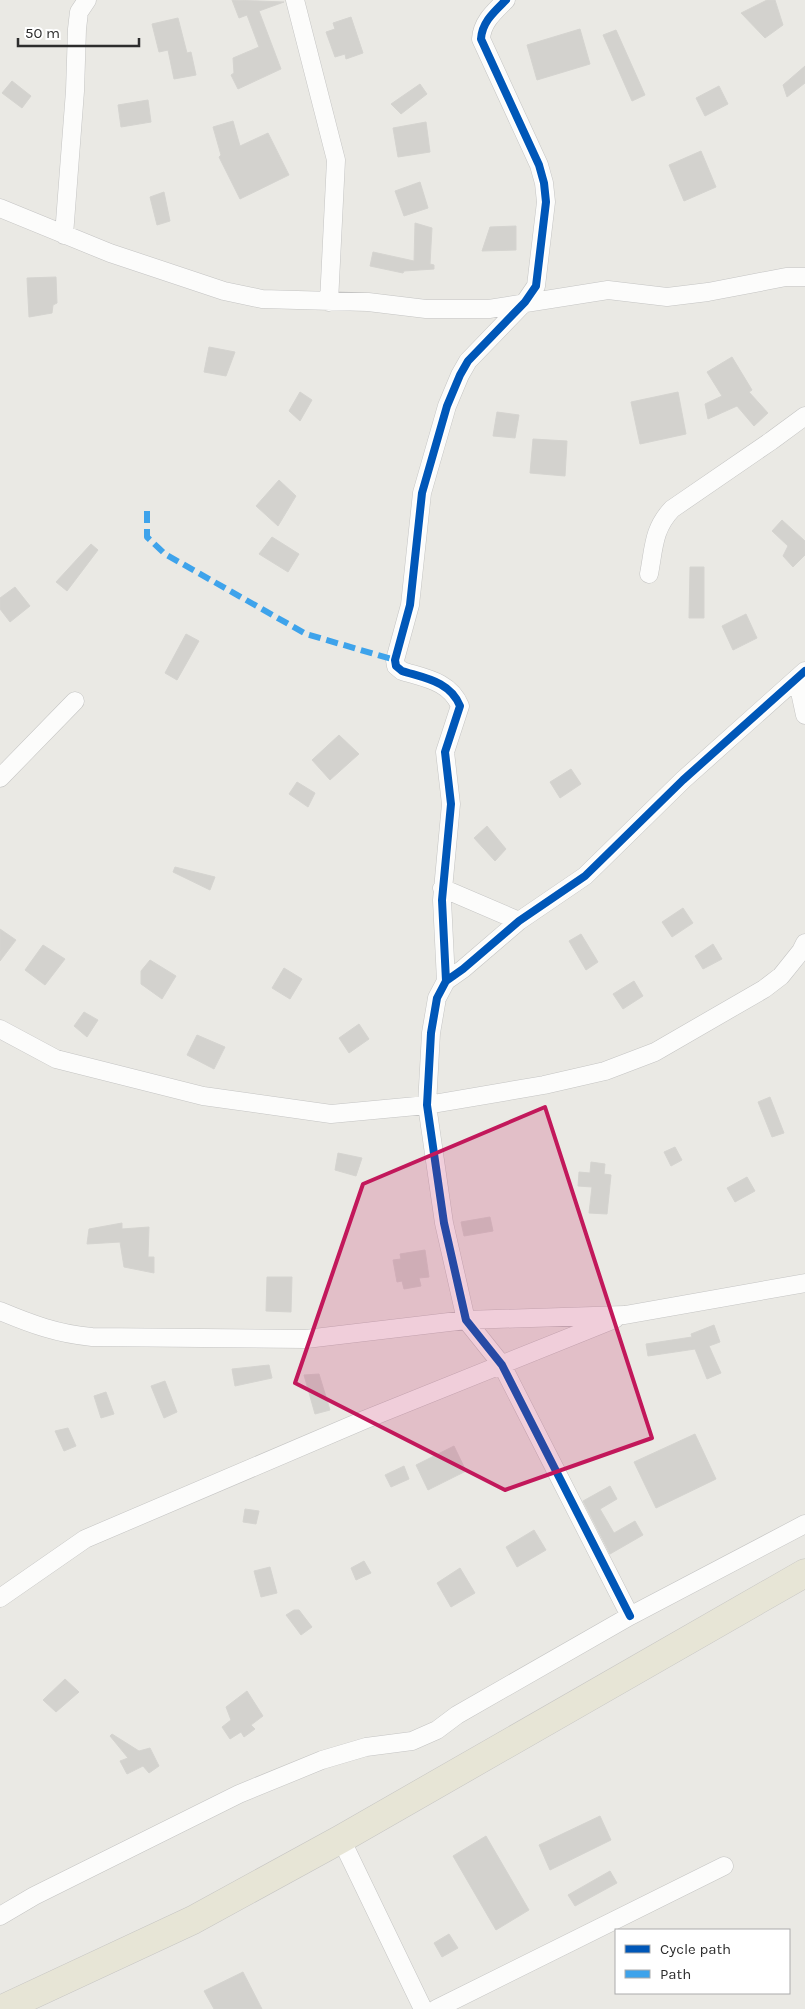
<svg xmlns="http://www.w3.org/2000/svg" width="805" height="2009" font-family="Karla,sans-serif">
	<rect width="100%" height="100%" fill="#eae9e4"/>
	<path fill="#d3d2ce" stroke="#d5d4d0" d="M 232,0 L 284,2 L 259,11 L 281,69 L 238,89 L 231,75 L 234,73 L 233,58 L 259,47 L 247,15 L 239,18 Z
		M 767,0 L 775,0 L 783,25 L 765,38 L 741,13 Z
		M 351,17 L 363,53 L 346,59 L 345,54 L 335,57 L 326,32 L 335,29 L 333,23 Z
		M 178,18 L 187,53 L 191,52 L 196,75 L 174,79 L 168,50 L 159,52 L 152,24 Z
		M 580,29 L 590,64 L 537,80 L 527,45 Z
		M 616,30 L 645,95 L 632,101 L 603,35 Z
		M 805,66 L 805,83 L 787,97 L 783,85 Z
		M 12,81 L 31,96 L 22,108 L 2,93 Z
		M 420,84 L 427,94 L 401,114 L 391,104 Z
		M 719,86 L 728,104 L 705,116 L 696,98 Z
		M 148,100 L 151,122 L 121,127 L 118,105 Z
		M 233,121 L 240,146 L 268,133 L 289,175 L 240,199 L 219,157 L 221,155 L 213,127 Z
		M 426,122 L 430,152 L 398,157 L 393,128 Z
		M 701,151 L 716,187 L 684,201 L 669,165 Z
		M 420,182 L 428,208 L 404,216 L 395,191 Z
		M 164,192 L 170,221 L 157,225 L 150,197 Z
		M 415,223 L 432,228 L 430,264 L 434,265 L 434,269 L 404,271 L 403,273 L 370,266 L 373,252 L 414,261 Z
		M 516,226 L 516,250 L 482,251 L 490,227 Z
		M 56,277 L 57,303 L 53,305 L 52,313 L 29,317 L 27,278 Z
		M 209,347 L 235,352 L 226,376 L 204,372 Z
		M 732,357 L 752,390 L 749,392 L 768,413 L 754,426 L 737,406 L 708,419 L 705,404 L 722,396 L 707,372 Z
		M 300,392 L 312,400 L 300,421 L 289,411 Z
		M 678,392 L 686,434 L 640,444 L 631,402 Z
		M 497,412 L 519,415 L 515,438 L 493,436 Z
		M 533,439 L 567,441 L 565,476 L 530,473 Z
		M 279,480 L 296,496 L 278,526 L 256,506 Z
		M 782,520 L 805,541 L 805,555 L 793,567 L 783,556 L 788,546 L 772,531 Z
		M 272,537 L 299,554 L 288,572 L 259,554 Z
		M 91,544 L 98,550 L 67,591 L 56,582 Z
		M 690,567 L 704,567 L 704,618 L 689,618 Z
		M 15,587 L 30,606 L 10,622 L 0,609 L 0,598 Z
		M 746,614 L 757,638 L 733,650 L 722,626 Z
		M 186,634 L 199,641 L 177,680 L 165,673 Z
		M 339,735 L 359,754 L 330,780 L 312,760 Z
		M 571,769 L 581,784 L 560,798 L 550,782 Z
		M 297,782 L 315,793 L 308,807 L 289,794 Z
		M 487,826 L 506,849 L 495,861 L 474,838 Z
		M 175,867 L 215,877 L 210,890 L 173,872 Z
		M 683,908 L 693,923 L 672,937 L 662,922 Z
		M 0,929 L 16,940 L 0,961 Z
		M 581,934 L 598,962 L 586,970 L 569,941 Z
		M 713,944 L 722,959 L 703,969 L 695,956 Z
		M 43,945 L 65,959 L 45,985 L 25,970 Z
		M 150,960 L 176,976 L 162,999 L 141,984 L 141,971 Z
		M 284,968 L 302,979 L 290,999 L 272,988 Z
		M 634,981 L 643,996 L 623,1009 L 613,994 Z
		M 84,1012 L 98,1020 L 87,1037 L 74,1026 Z
		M 359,1024 L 369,1039 L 349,1053 L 339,1038 Z
		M 197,1035 L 225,1047 L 214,1069 L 187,1055 Z
		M 770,1097 L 784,1133 L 772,1137 L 758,1102 Z
		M 675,1147 L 682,1160 L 671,1166 L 664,1152 Z
		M 338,1153 L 362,1158 L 356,1176 L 335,1170 Z
		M 591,1162 L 605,1164 L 604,1174 L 611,1175 L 607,1214 L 589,1213 L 592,1187 L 578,1186 L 579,1172 L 590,1173 Z
		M 747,1177 L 755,1191 L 735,1202 L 727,1188 Z
		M 490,1217 L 493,1231 L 464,1236 L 461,1222 Z
		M 122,1223 L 122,1229 L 149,1227 L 148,1257 L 154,1257 L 154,1273 L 124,1267 L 120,1242 L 87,1244 L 89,1229 Z
		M 425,1250 L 429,1277 L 419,1278 L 421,1286 L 404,1289 L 402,1281 L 397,1282 L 393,1260 L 401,1259 L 400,1254 Z
		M 267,1277 L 292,1277 L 291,1312 L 266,1311 Z
		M 714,1325 L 720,1342 L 709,1346 L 721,1373 L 707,1379 L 695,1349 L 648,1356 L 646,1344 L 692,1337 L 691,1334 Z
		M 269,1365 L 272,1378 L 235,1386 L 232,1369 Z
		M 319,1374 L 330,1410 L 315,1414 L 304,1375 Z
		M 165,1381 L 177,1412 L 164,1418 L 151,1386 Z
		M 106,1392 L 114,1414 L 101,1418 L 94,1396 Z
		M 68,1428 L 76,1446 L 64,1451 L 55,1431 Z
		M 695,1434 L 716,1479 L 656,1508 L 634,1462 Z
		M 454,1446 L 466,1471 L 428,1490 L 416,1465 Z
		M 404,1466 L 409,1479 L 391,1487 L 385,1475 Z
		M 610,1486 L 617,1499 L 600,1509 L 614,1533 L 635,1521 L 643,1535 L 610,1554 L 583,1501 Z
		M 245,1509 L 259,1511 L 256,1524 L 243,1522 Z
		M 534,1530 L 546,1550 L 517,1567 L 506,1547 Z
		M 364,1561 L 371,1573 L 356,1580 L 351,1568 Z
		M 270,1567 L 277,1593 L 261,1597 L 254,1571 Z
		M 460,1568 L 475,1593 L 451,1607 L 437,1583 Z
		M 294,1610 L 299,1610 L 312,1627 L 301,1635 L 286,1615 Z
		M 65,1679 L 79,1692 L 56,1712 L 43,1700 Z
		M 247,1691 L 263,1716 L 251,1725 L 255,1729 L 244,1737 L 241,1732 L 230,1739 L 222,1727 L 231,1720 L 226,1707 Z
		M 112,1734 L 139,1751 L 150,1748 L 159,1766 L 149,1773 L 143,1766 L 127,1774 L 120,1761 L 128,1758 L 110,1736 Z
		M 600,1816 L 611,1840 L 550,1870 L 539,1845 Z
		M 486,1836 L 529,1910 L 496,1930 L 453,1856 Z
		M 610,1871 L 617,1883 L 575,1906 L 568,1895 Z
		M 449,1934 L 458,1948 L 442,1957 L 434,1943 Z
		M 243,1972 L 262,2009 L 214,2009 L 204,1991 Z"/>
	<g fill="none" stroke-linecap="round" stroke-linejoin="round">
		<g stroke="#c4c4c3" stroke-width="19">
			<path id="street" d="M 295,0 L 336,160 L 329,302
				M 0,208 L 110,253 L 224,291 L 262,299 L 368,302 L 426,309 L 489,309 L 608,290 L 667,297 L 708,292 L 786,277 L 805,277
				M 64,235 L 75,91 L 77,29 L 79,12 L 87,0
				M 649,574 C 654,548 653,529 672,509 L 771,441 L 805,416
				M 797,678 L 805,715
				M 0,778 L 75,701
				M 442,888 L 519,921
				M 446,981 L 442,900 L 451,804 L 445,752 L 460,706 C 450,681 424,678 402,671 L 396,666 L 395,660 L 410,605 L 422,493 L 447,406 L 460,375 L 468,361 L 525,302 L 536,286 L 546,202 L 544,183 L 539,165 L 481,39 C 482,22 494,12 506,0
				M 0,1029 L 56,1059 L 203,1096 L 331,1114 L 427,1105 L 544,1085 L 605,1071 L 655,1052 L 764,989 L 781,976 L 801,951 L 805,943
				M 0,1311 C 31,1324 58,1334 92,1337 L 306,1339 L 466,1320 L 625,1315 L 805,1283
				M 0,1598 L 85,1539 L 364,1420 L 615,1319
				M 630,1616 L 502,1365 L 466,1320 L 444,1223 L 427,1105 L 431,1033 L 437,998 L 446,981 L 463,969 L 519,921 L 585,876 L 683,780 L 805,671
				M 341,1839 L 423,2009
				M 0,1916 L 34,1896 L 239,1794 L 322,1760 L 366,1747 L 412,1741 L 437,1730 L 457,1715 L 630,1616 L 805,1524
				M 436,2009 L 724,1866"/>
		</g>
		<g stroke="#c6c5c3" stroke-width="29">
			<path id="primary" d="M 2,2009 L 193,1920 L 341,1839 L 805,1573"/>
		</g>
		<use href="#street" stroke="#fcfcfb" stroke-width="18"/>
		<use href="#primary" stroke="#e7e5d6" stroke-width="28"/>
		<path stroke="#3ea3eb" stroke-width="6" stroke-dasharray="12 6" stroke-linecap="butt" d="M 147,511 L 147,537 L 165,554 L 306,634 L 395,660"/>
		<g stroke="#fff" stroke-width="11">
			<path id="cycleway" d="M 446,981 L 442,900 L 451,804 L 445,752 L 460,706 C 450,681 424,678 402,671 L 396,666 L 395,660 L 410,605 L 422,493 L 447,406 L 460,375 L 468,361 L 525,302 L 536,286 L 546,202 L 544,183 L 539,165 L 481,39 C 482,22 494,12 506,0
				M 630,1616 L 502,1365 L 466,1320 L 444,1223 L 427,1105 L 431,1033 L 437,998 L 446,981 L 463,969 L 519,921 L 585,876 L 683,780 L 805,671"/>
		</g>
		<use href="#cycleway" stroke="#0057b8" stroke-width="8"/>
	</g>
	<path fill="#c2185b" fill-opacity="0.2" stroke="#c2185b" stroke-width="4" stroke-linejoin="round" d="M 545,1107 L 652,1438 L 505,1490 L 295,1383 L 363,1184 Z"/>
	<rect x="615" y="1929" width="175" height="65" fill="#ffffff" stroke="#ababab"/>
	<rect x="625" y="1945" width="25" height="8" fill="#0057b8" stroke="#ababab"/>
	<text x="660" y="1954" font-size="15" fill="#2d2d2d">Cycle path</text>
	<rect x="625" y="1970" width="25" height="8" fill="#3ea3eb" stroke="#ababab"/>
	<text x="660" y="1979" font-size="15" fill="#2d2d2d">Path</text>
	<path d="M18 38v8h121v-8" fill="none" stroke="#2d2d2d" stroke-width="2.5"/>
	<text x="25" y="38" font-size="15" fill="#2d2d2d" stroke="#ffffff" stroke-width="4" paint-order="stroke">50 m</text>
</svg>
